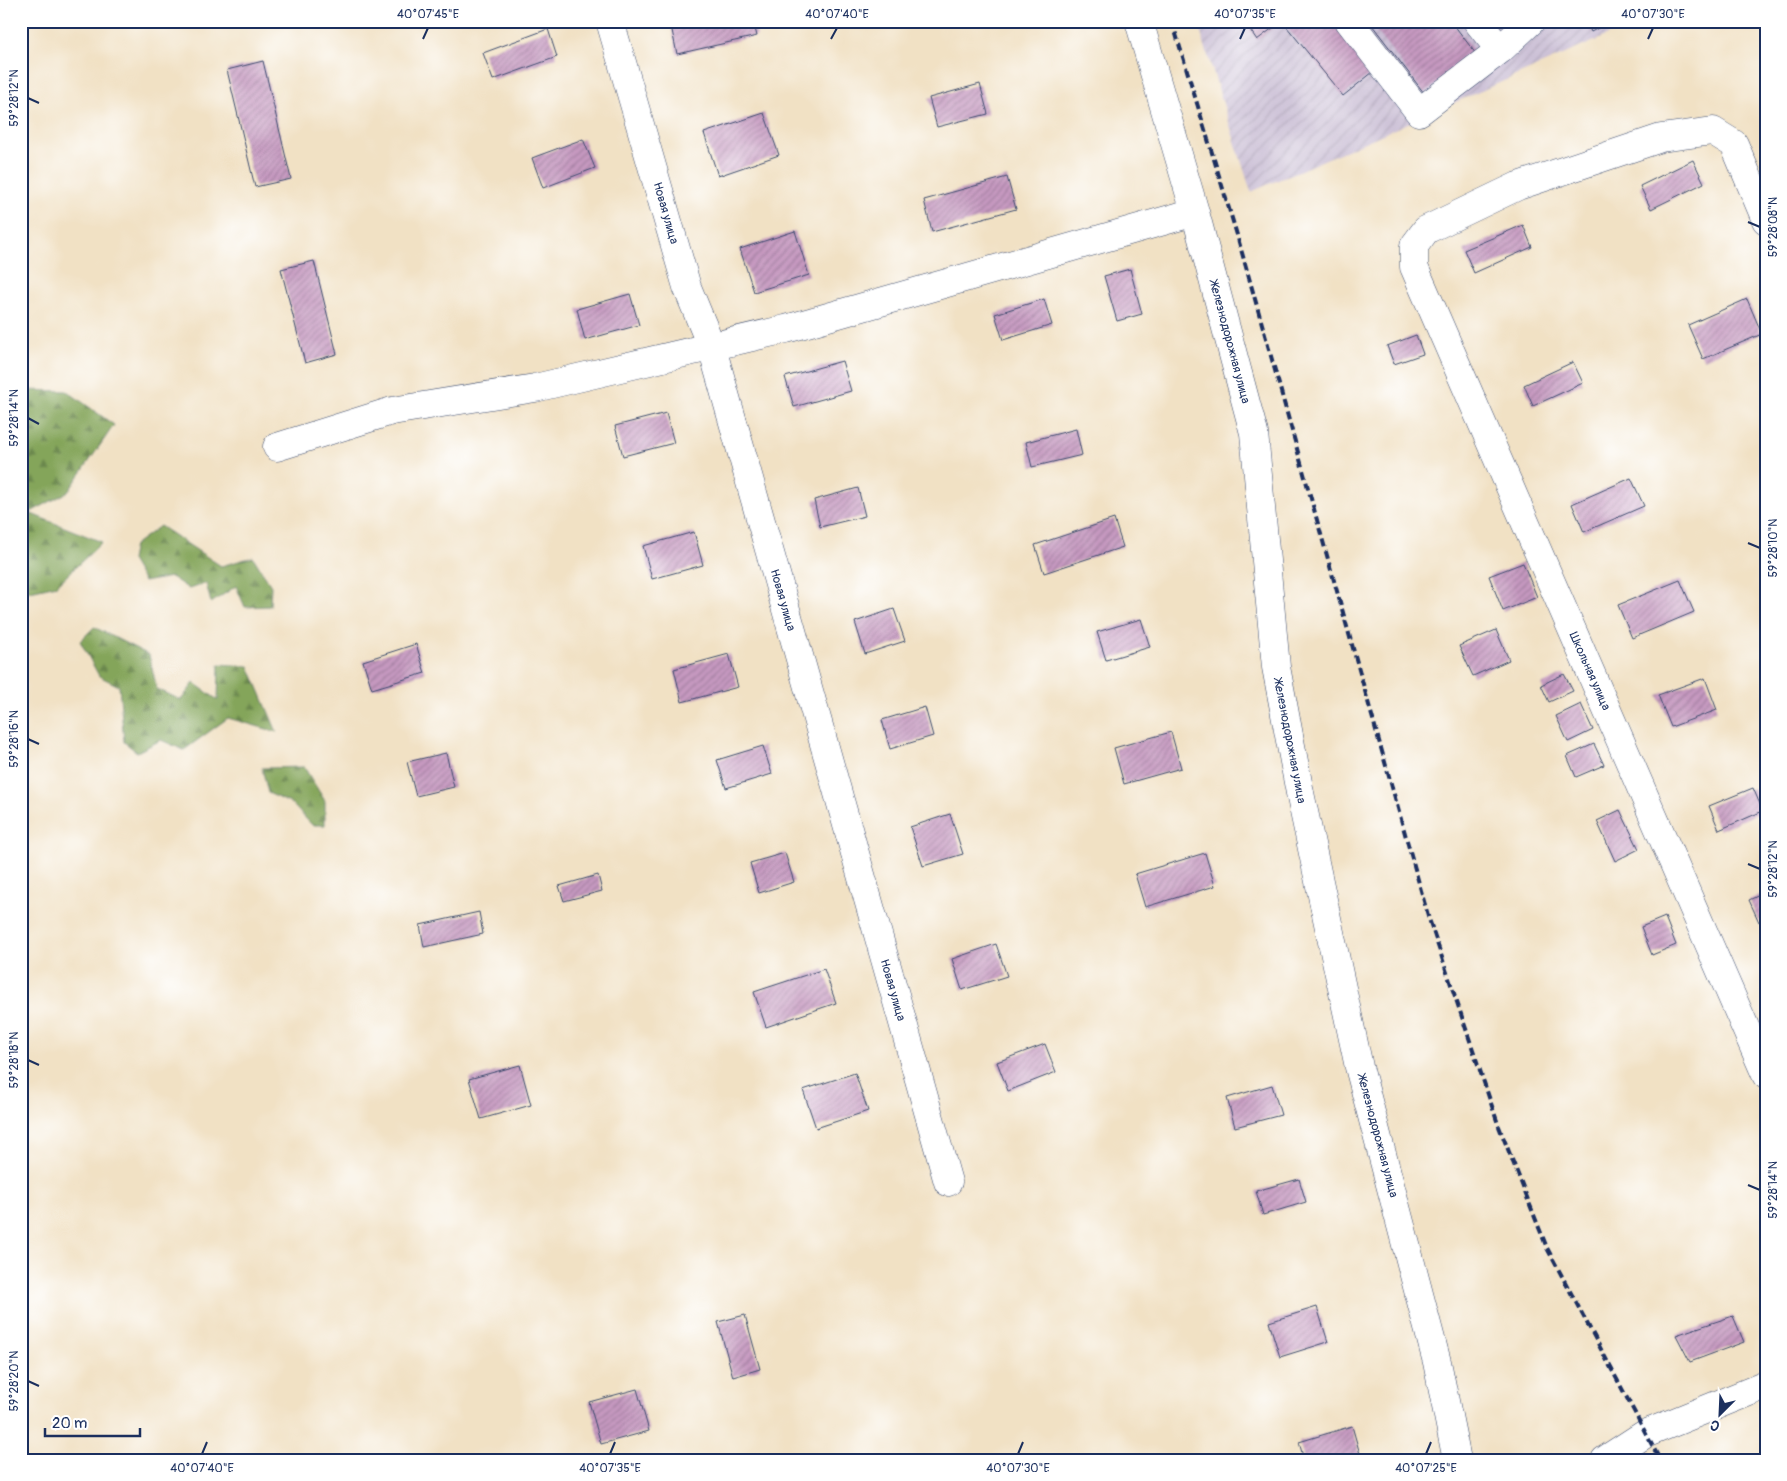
<svg xmlns="http://www.w3.org/2000/svg" width="1787" height="1481" font-family="Pangolin,sans-serif">
	<defs>
		<pattern id="industrial-furrows" width="10" height="10" patternUnits="userSpaceOnUse" patternTransform="scale(1.25)"><rect width="10" height="10" fill="#cbbfd5"/><path d="M-1 1l2-2M0 10L10 0M9 11l2-2" fill="none" stroke="#aea4b9"/></pattern>
		<pattern id="forest-firs" width="22" height="20" patternUnits="userSpaceOnUse" patternTransform="scale(1.25)"><rect width="22" height="20" fill="#84a55a"/><path d="M5 1l3.5 6h-7zM16 11l3.5 6h-7z" fill="#6b874e"/></pattern>
		<pattern id="building-hatch" width="6" height="6" patternUnits="userSpaceOnUse" patternTransform="scale(1.25)"><rect width="6" height="6" fill="#c699c0"/><path d="M-1 1l2-2M0 6l6-6M5 7l2-2" fill="none" stroke="#a07d9f"/></pattern>
	</defs>
	<rect width="100%" height="100%" fill="#fff"/>
	<filter id="ink" filterUnits="userSpaceOnUse"><feTurbulence type="fractalNoise" baseFrequency=".02" numOctaves="2"/><feDisplacementMap in="SourceGraphic" scale="10" xChannelSelector="R" yChannelSelector="G"/><feConvolveMatrix kernelMatrix="1 2 1 2 8 2 1 2 1" color-interpolation-filters="sRGB"/></filter>
	<filter id="wash" filterUnits="userSpaceOnUse"><feTurbulence type="fractalNoise" baseFrequency=".0096" numOctaves="4" result="noise"/><feDisplacementMap in="SourceGraphic" scale="20" xChannelSelector="R" yChannelSelector="G"/><feGaussianBlur stdDeviation="1.12" result="paint"/><feColorMatrix in="noise" values="0 0 0 0 0 0 0 0 0 0 0 0 0 0 0 0 0 1.4 0 .05"/><feComposite in="paint" operator="in"/></filter>
	<g filter="url(#wash)">
		<rect width="100%" height="100%" fill="#f1e1c4"/>
		<path fill="url(#industrial-furrows)" d="M 1197,21 L 1640,21 L 1251,192 Z"/>
		<path fill="url(#forest-firs)" stroke="#506a5c" d="M 21,390 L 67,391 L 114,425 L 68,492 L 29,513 L 102,542 L 57,585 L 21,593 Z
			M 160,526 L 221,566 L 253,557 L 271,586 L 270,606 L 245,607 L 236,586 L 211,603 L 206,583 L 189,589 L 171,577 L 144,582 L 131,560 L 134,545 Z
			M 94,627 L 149,655 L 157,689 L 181,700 L 194,683 L 218,700 L 219,664 L 249,666 L 277,732 L 228,718 L 184,750 L 161,740 L 137,752 L 124,742 L 119,686 L 99,676 L 80,641 Z
			M 304,767 L 325,801 L 325,825 L 312,825 L 292,804 L 268,793 L 262,768 Z"/>
		<g id="blocks">
			<path fill="url(#building-hatch)" d="M 670,21 L 753,21 L 757,36 L 677,54 Z
				M 1244,21 L 1282,21 L 1257,40 Z
				M 1282,21 L 1331,21 L 1373,72 L 1343,96 Z
				M 1369,21 L 1451,21 L 1476,54 L 1424,93 Z
				M 1586,21 L 1611,21 L 1591,32 Z
				M 548,29 L 557,57 L 493,80 L 483,53 Z
				M 263,61 L 291,179 L 255,187 L 227,70 Z
				M 980,84 L 988,114 L 937,127 L 929,98 Z
				M 764,113 L 779,155 L 718,176 L 704,133 Z
				M 583,139 L 595,168 L 543,188 L 532,158 Z
				M 1693,160 L 1704,183 L 1651,209 L 1640,186 Z
				M 1007,177 L 1016,209 L 932,232 L 924,200 Z
				M 1523,225 L 1532,247 L 1474,273 L 1464,250 Z
				M 795,231 L 809,275 L 754,292 L 740,249 Z
				M 314,261 L 337,354 L 305,363 L 281,269 Z
				M 1130,269 L 1142,314 L 1117,321 L 1104,276 Z
				M 630,294 L 639,325 L 585,340 L 577,309 Z
				M 1044,299 L 1052,325 L 1003,340 L 995,314 Z
				M 1747,299 L 1762,334 L 1703,359 L 1688,325 Z
				M 1416,335 L 1423,354 L 1394,364 L 1387,346 Z
				M 842,361 L 851,391 L 794,407 L 785,377 Z
				M 1573,362 L 1583,383 L 1533,406 L 1524,385 Z
				M 666,413 L 674,443 L 623,456 L 615,426 Z
				M 1076,429 L 1082,455 L 1032,467 L 1026,442 Z
				M 1631,478 L 1644,506 L 1584,532 L 1572,504 Z
				M 858,488 L 865,516 L 820,527 L 814,500 Z
				M 1114,519 L 1123,547 L 1044,573 L 1035,545 Z
				M 694,532 L 703,565 L 652,579 L 643,546 Z
				M 1523,563 L 1537,597 L 1503,611 L 1489,576 Z
				M 1680,580 L 1694,612 L 1632,638 L 1618,605 Z
				M 894,609 L 905,641 L 865,654 L 855,622 Z
				M 1141,619 L 1150,647 L 1106,660 L 1097,632 Z
				M 1496,630 L 1509,660 L 1473,676 L 1459,646 Z
				M 416,644 L 425,673 L 372,689 L 363,661 Z
				M 729,654 L 738,687 L 682,702 L 674,669 Z
				M 1564,674 L 1573,691 L 1549,702 L 1541,685 Z
				M 1705,678 L 1717,710 L 1671,727 L 1658,695 Z
				M 1581,704 L 1593,730 L 1568,742 L 1556,716 Z
				M 925,707 L 933,736 L 890,749 L 882,720 Z
				M 1171,732 L 1181,768 L 1124,784 L 1114,748 Z
				M 1594,744 L 1604,765 L 1576,777 L 1567,756 Z
				M 763,746 L 772,774 L 726,788 L 717,760 Z
				M 446,753 L 454,787 L 416,796 L 407,762 Z
				M 1753,788 L 1763,811 L 1719,830 L 1709,806 Z
				M 1620,810 L 1639,849 L 1615,861 L 1597,821 Z
				M 950,814 L 963,854 L 923,866 L 910,827 Z
				M 785,853 L 794,882 L 759,893 L 750,863 Z
				M 1205,853 L 1215,886 L 1145,907 L 1135,874 Z
				M 598,875 L 602,891 L 564,901 L 559,886 Z
				M 1766,892 L 1766,919 L 1759,922 L 1749,900 Z
				M 479,912 L 483,934 L 424,947 L 420,925 Z
				M 1665,917 L 1676,945 L 1652,955 L 1641,927 Z
				M 996,944 L 1007,976 L 962,990 L 952,959 Z
				M 824,969 L 836,1003 L 766,1027 L 754,992 Z
				M 1045,1044 L 1056,1072 L 1008,1091 L 997,1062 Z
				M 520,1065 L 531,1105 L 481,1119 L 469,1079 Z
				M 855,1073 L 868,1111 L 816,1128 L 803,1090 Z
				M 1272,1085 L 1281,1115 L 1235,1127 L 1227,1098 Z
				M 1299,1179 L 1306,1202 L 1263,1215 L 1256,1191 Z
				M 1317,1307 L 1328,1342 L 1280,1357 L 1269,1322 Z
				M 745,1315 L 760,1369 L 733,1377 L 718,1322 Z
				M 1733,1316 L 1744,1342 L 1690,1362 L 1676,1335 Z
				M 637,1389 L 649,1431 L 601,1444 L 589,1402 Z
				M 1352,1426 L 1360,1454 L 1341,1460 L 1304,1460 L 1299,1442 Z"/>
		</g>
	</g>
	<g filter="url(#ink)">
		<use href="#blocks" fill-opacity="0" stroke="#3b4a6d" stroke-width="1"/>
		<g fill="none" stroke-linecap="round" stroke-linejoin="round">
			<g stroke="#3b4a6d" stroke-width="29">
				<path id="minor" d="M 610,21 L 687,287 L 712,348 L 948,1182
					M 1139,21 L 1195,212 L 1254,433 L 1276,667 L 1300,793 L 1359,1067 L 1437,1362 L 1457,1460
					M 1349,21 L 1419,112 L 1500,50
					M 1477,21 L 1500,50 L 1531,21
					M 1766,220 L 1734,144 L 1713,131 L 1661,138 L 1518,186 L 1426,230 L 1414,246 L 1414,267 L 1766,1075
					M 277,447 L 392,411 L 535,388 L 786,329 L 1195,212
					M 1605,1460 L 1645,1434 L 1766,1385"/>
			</g>
			<use href="#minor" stroke="#fff" stroke-width="28"/>
			<path stroke="#1b2f5e" stroke-width="4" stroke-dasharray="8 4" stroke-linecap="butt" d="M 1172,21 L 1237,235 L 1429,919 L 1498,1124 L 1547,1248 L 1660,1460"/>
		</g>
	</g>
	<path fill="none" stroke="#1b2f5e" stroke-width="2" d="M 423,39 L 428,28M 831,39 L 837,28M 1240,39 L 1245,28M 1648,39 L 1653,28M 28,98 L 39,103M 1748,222 L 1760,227M 28,418 L 39,424M 1748,543 L 1760,548M 28,739 L 39,744M 1748,864 L 1760,869M 28,1060 L 39,1065M 1748,1185 L 1760,1190M 28,1381 L 39,1386M 202,1454 L 207,1442M 610,1454 L 615,1442M 1018,1454 L 1023,1442M 1426,1454 L 1431,1442"/>
	<g text-anchor="middle" stroke-width="5" stroke-linejoin="round" paint-order="stroke">
		<g font-size="12" fill="#1b2f5e" stroke="#fff">
			<text transform="translate(666 213) rotate(74)" y="4">Новая улица</text>
			<text transform="translate(1230 342) rotate(75)" y="4">Железнодорожная улица</text>
			<text transform="translate(783 600) rotate(74)" y="4">Новая улица</text>
			<text transform="translate(1590 671) rotate(66)" y="4">Школьная улица</text>
			<text transform="translate(1290 741) rotate(79)" y="4">Железнодорожная улица</text>
			<text transform="translate(893 990) rotate(74)" y="4">Новая улица</text>
			<text transform="translate(1378 1136) rotate(75)" y="4">Железнодорожная улица</text>
		</g>
	</g>
	<rect width="1787" height="1481" fill="none" stroke="#fff" stroke-width="55"/>
	<g transform="translate(1720 1414) rotate(204)" stroke="#ffffff" stroke-width="4" paint-order="stroke">
	<path d="M0-4L9 19L0 12L-9 19Z" fill="#1b2f5e"/>
	<text y="-8" font-size="14" font-weight="bold" text-anchor="middle" fill="#1b2f5e">С</text>
	</g>
	<path d="M45 1428v8h95v-8" fill="none" stroke="#1b2f5e" stroke-width="2.5"/>
	<text x="52" y="1428" font-size="15" fill="#1b2f5e" stroke="#ffffff" stroke-width="4" paint-order="stroke">20 m</text>
	<rect x="28" y="28" width="1732" height="1426" fill="none" stroke="#1b2f5e" stroke-width="2"/>
	<g font-size="12" text-anchor="middle" fill="#1b2f5e">
		<text x="428" y="18">40°07'45"E</text>
		<text x="837" y="18">40°07'40"E</text>
		<text x="1245" y="18">40°07'35"E</text>
		<text x="1653" y="18">40°07'30"E</text>
		<text transform="translate(14 98) rotate(-90)" y="4">59°28'12"N</text>
		<text transform="translate(1773 227) rotate(-90)" y="4">59°28'08"N</text>
		<text transform="translate(14 418) rotate(-90)" y="4">59°28'14"N</text>
		<text transform="translate(1773 548) rotate(-90)" y="4">59°28'10"N</text>
		<text transform="translate(14 739) rotate(-90)" y="4">59°28'16"N</text>
		<text transform="translate(1773 869) rotate(-90)" y="4">59°28'12"N</text>
		<text transform="translate(14 1060) rotate(-90)" y="4">59°28'18"N</text>
		<text transform="translate(1773 1190) rotate(-90)" y="4">59°28'14"N</text>
		<text transform="translate(14 1381) rotate(-90)" y="4">59°28'20"N</text>
		<text x="202" y="1472">40°07'40"E</text>
		<text x="610" y="1472">40°07'35"E</text>
		<text x="1018" y="1472">40°07'30"E</text>
		<text x="1426" y="1472">40°07'25"E</text>
	</g>
</svg>
